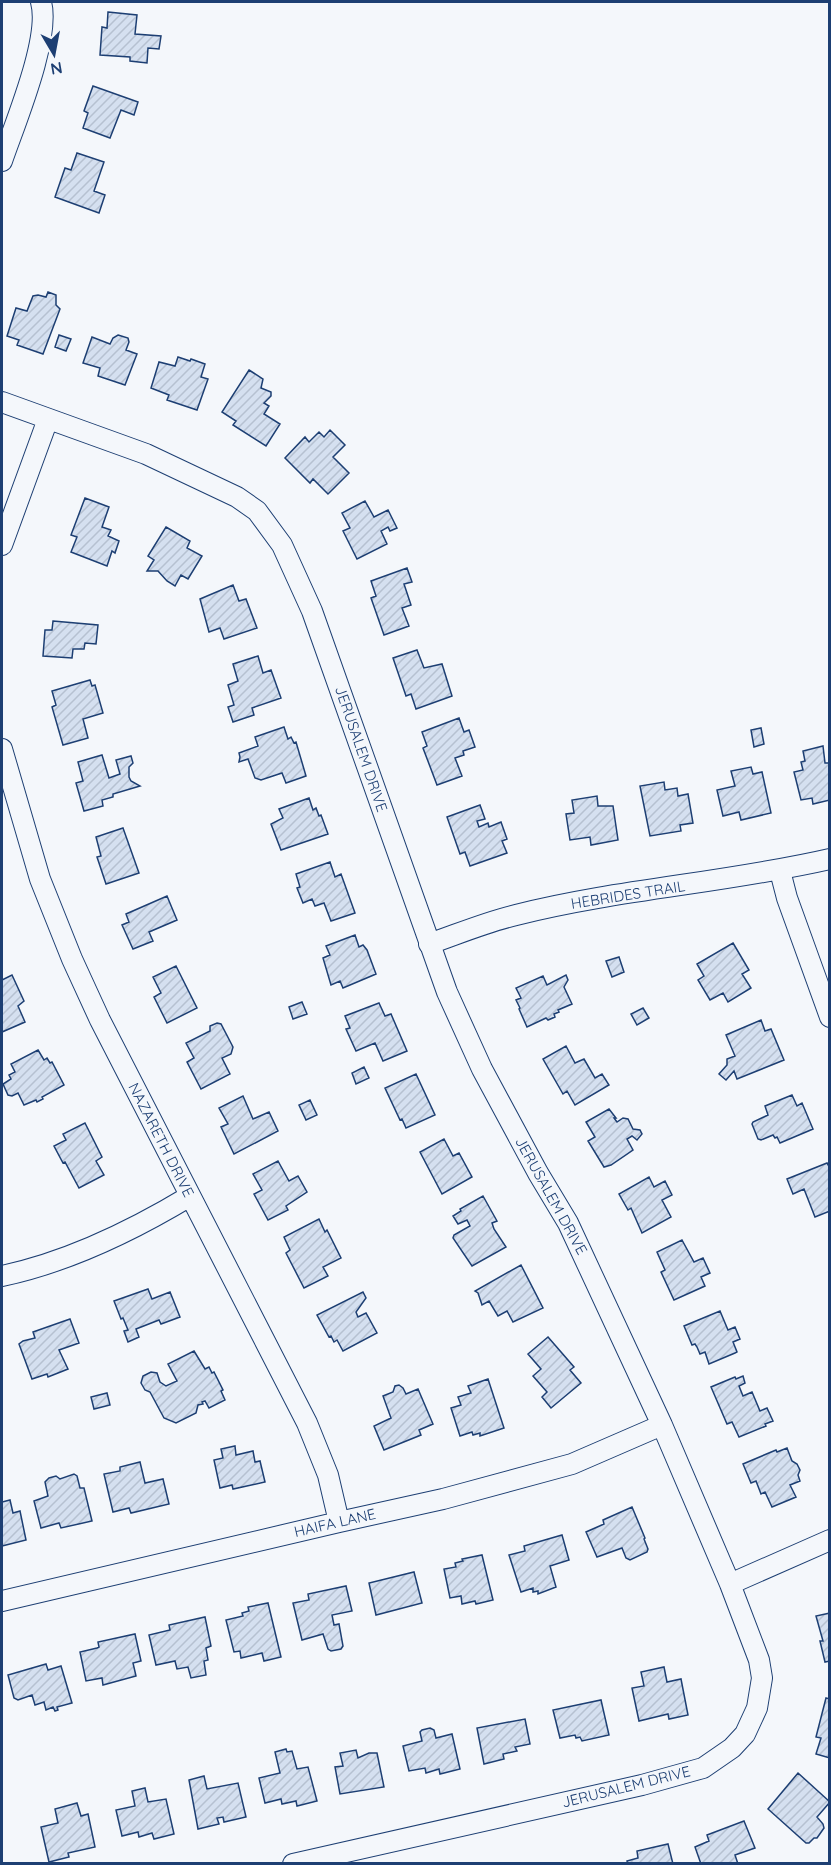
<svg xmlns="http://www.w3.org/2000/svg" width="831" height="1865" font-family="Quicksand,sans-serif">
	<defs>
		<pattern id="building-hatch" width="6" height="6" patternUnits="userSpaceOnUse" patternTransform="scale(1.5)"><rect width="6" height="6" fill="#d5e0f0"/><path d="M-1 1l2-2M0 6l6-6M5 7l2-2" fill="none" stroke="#b6c1d1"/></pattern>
	</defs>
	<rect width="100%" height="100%" fill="#f4f7fb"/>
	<path fill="url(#building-hatch)" stroke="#1d3f73" stroke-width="1.5" d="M 108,12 L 137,15 L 135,34 L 161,36 L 159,49 L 148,48 L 147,63 L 130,61 L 130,57 L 100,55 L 102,27 L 107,28 Z
		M 93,86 L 138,102 L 134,115 L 121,110 L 110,138 L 83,128 L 88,113 L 84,111 Z
		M 77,153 L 104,162 L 94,191 L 105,195 L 99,213 L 55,197 L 65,168 L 71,170 Z
		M 48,292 L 56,295 L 56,305 L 60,309 L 43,354 L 17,345 L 19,340 L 7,336 L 16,308 L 27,311 L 33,296 L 38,295 L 46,297 Z
		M 59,335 L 71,339 L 66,351 L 55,347 Z
		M 118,335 L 128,338 L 129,342 L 126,350 L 137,354 L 125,385 L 98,376 L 100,368 L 83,363 L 92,337 L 110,344 L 113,338 Z
		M 178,357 L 190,361 L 191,359 L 205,364 L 201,377 L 208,379 L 197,410 L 167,400 L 169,395 L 151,388 L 159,362 L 175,366 Z
		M 249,370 L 263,379 L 261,388 L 271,392 L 271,396 L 264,403 L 269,406 L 264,414 L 280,424 L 266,446 L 233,425 L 236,421 L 222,412 Z
		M 330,430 L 345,445 L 333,457 L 349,473 L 328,494 L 313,479 L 310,483 L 285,458 L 305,437 L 309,442 L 319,432 L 324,437 Z
		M 85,498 L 109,507 L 102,527 L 111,530 L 108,536 L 119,541 L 115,553 L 112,551 L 107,566 L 71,552 L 77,537 L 71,535 Z
		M 365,501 L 374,517 L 388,510 L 397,528 L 390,531 L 388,527 L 381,531 L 387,544 L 357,559 L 343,531 L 350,528 L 342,513 Z
		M 166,527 L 190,541 L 187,548 L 202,556 L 188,579 L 181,575 L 175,586 L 167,581 L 158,571 L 147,571 L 154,560 L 148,556 Z
		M 407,568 L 412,582 L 404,584 L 411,605 L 402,608 L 409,626 L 384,635 L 371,598 L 376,596 L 371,581 Z
		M 233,585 L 239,601 L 246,599 L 257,628 L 224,639 L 220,628 L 209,632 L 200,599 Z
		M 53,621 L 98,625 L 96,644 L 85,643 L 84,649 L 73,649 L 72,658 L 43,656 L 45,630 L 52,630 Z
		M 417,650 L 424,668 L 442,664 L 452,696 L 416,709 L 411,694 L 406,696 L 393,658 Z
		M 258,656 L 263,673 L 271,670 L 281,698 L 252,708 L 254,715 L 233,722 L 228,707 L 234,705 L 228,685 L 238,681 L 233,664 Z
		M 90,680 L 92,686 L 95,685 L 103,713 L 83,719 L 88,738 L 63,745 L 52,707 L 56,705 L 52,691 Z
		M 459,718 L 464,732 L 469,730 L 475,747 L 463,751 L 464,755 L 455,758 L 462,776 L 437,785 L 423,748 L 427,746 L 422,732 Z
		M 284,727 L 288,739 L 291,737 L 294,743 L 296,742 L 306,776 L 286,783 L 282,773 L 261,780 L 255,778 L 248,759 L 239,762 L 240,757 L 239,753 L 258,746 L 255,737 Z
		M 761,728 L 764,744 L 754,747 L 751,730 Z
		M 823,746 L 825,763 L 830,763 L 830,800 L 813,804 L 812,798 L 801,800 L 794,772 L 803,770 L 801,762 L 805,761 L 803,751 Z
		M 102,755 L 109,778 L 120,774 L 116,760 L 131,756 L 133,763 L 129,767 L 129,777 L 131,781 L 140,786 L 113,794 L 113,797 L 102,800 L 103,806 L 84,811 L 76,783 L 83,781 L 78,762 Z
		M 751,767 L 753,774 L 762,772 L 771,813 L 741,820 L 739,812 L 723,816 L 717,790 L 735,786 L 731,771 Z
		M 664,782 L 665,790 L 677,788 L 678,796 L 688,794 L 693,823 L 680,825 L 681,831 L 650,836 L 640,786 Z
		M 597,796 L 598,806 L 613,806 L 618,840 L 591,845 L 590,837 L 570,840 L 566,814 L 574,813 L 572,800 Z
		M 309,798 L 313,810 L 316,808 L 319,816 L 321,815 L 328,834 L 281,850 L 271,824 L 283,818 L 279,809 Z
		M 480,805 L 485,819 L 477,821 L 479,827 L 488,823 L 489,827 L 501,822 L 507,839 L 502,841 L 507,853 L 470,866 L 465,852 L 460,854 L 447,817 Z
		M 123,828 L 139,873 L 106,884 L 97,857 L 101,856 L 96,837 Z
		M 330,862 L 335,877 L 341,874 L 355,913 L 331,921 L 324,903 L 315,906 L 312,899 L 303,903 L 297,888 L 300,887 L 296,874 Z
		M 167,896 L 177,920 L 149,932 L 153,941 L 133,949 L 122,925 L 129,922 L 126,914 Z
		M 355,935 L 359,947 L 363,945 L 367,950 L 376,974 L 343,988 L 340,981 L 331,985 L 323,958 L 330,955 L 326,946 Z
		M 733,943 L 749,970 L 742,974 L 751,988 L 728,1002 L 723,993 L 710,1000 L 698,980 L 704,976 L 697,964 Z
		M 619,957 L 624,972 L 612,977 L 606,961 Z
		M 176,966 L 197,1008 L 167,1023 L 154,997 L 161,993 L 153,977 Z
		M 12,975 L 24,1001 L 18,1006 L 25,1022 L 2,1032 L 2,980 Z
		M 566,975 L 568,980 L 564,987 L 572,1004 L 558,1010 L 559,1012 L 554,1014 L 555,1017 L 548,1020 L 546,1018 L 527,1027 L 519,1009 L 520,1008 L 516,1000 L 521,998 L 516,988 L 543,976 L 547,985 Z
		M 302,1002 L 307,1014 L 293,1019 L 289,1007 Z
		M 379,1003 L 385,1016 L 391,1014 L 407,1051 L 383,1061 L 375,1043 L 356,1051 L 346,1029 L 350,1028 L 345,1016 Z
		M 643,1008 L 649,1018 L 637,1025 L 631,1014 Z
		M 761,1020 L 765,1031 L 771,1029 L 784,1060 L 737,1079 L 734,1071 L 726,1080 L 719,1074 L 727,1065 L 727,1059 L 735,1056 L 726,1035 Z
		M 217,1023 L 221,1024 L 233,1047 L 231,1054 L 222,1058 L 230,1074 L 201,1089 L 187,1062 L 194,1058 L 186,1043 L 210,1031 L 210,1026 Z
		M 566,1046 L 575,1063 L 584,1059 L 595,1078 L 602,1074 L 609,1085 L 575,1105 L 567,1091 L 563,1094 L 543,1059 Z
		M 38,1050 L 44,1060 L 47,1058 L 50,1063 L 52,1062 L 64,1085 L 42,1097 L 43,1099 L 37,1102 L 36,1100 L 24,1105 L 18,1093 L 12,1096 L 8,1095 L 3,1084 L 11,1079 L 9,1075 L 15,1072 L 11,1064 Z
		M 364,1067 L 369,1078 L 356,1084 L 352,1073 Z
		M 416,1074 L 435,1115 L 406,1128 L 402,1119 L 400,1120 L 385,1088 Z
		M 792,1095 L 797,1106 L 802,1103 L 813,1129 L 780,1143 L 777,1137 L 775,1138 L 773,1135 L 761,1140 L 758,1139 L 752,1124 L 753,1122 L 768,1115 L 765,1106 Z
		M 243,1096 L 253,1119 L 269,1112 L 278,1131 L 234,1154 L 221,1127 L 228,1124 L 219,1108 Z
		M 310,1100 L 317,1115 L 306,1120 L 299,1105 Z
		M 609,1109 L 616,1118 L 614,1118 L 617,1122 L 623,1118 L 628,1119 L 633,1129 L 640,1130 L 642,1134 L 637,1140 L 632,1136 L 627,1139 L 633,1150 L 611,1165 L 604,1167 L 588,1141 L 595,1137 L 586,1122 Z
		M 85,1123 L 102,1157 L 96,1161 L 104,1175 L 79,1188 L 65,1162 L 63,1163 L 54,1146 L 66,1140 L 63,1134 Z
		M 444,1139 L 453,1156 L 459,1153 L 472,1177 L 442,1194 L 420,1152 Z
		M 278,1161 L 289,1181 L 298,1176 L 307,1192 L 286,1206 L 288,1210 L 268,1220 L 254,1194 L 262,1190 L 253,1174 Z
		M 827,1163 L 830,1168 L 830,1211 L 815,1217 L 804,1189 L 793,1194 L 787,1179 Z
		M 649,1177 L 654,1187 L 665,1181 L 672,1195 L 662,1200 L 671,1217 L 642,1233 L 631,1208 L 628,1210 L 619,1194 Z
		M 483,1196 L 497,1221 L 492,1223 L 494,1229 L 506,1247 L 472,1266 L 453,1238 L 454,1235 L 470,1226 L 467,1220 L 458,1224 L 453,1216 L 461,1211 L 460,1209 Z
		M 319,1219 L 325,1232 L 327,1230 L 341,1258 L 323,1267 L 328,1276 L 304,1288 L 286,1253 L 290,1250 L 284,1237 Z
		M 682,1240 L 694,1262 L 703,1258 L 710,1273 L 701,1277 L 705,1286 L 674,1300 L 661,1272 L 665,1270 L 657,1252 Z
		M 521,1265 L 543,1308 L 513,1322 L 507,1311 L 498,1316 L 489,1301 L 482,1305 L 478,1293 L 475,1291 Z
		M 148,1289 L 152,1299 L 170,1292 L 180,1317 L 161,1324 L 159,1320 L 136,1329 L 139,1337 L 128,1342 L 124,1331 L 128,1330 L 123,1318 L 121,1319 L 114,1301 Z
		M 363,1292 L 366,1298 L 356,1312 L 358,1317 L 366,1313 L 377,1333 L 343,1351 L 337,1340 L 334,1342 L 331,1336 L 329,1337 L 317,1315 Z
		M 720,1311 L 728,1330 L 735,1327 L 740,1339 L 733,1342 L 737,1352 L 735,1353 L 709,1364 L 705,1352 L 700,1354 L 697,1347 L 695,1344 L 692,1345 L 684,1326 Z
		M 70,1319 L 79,1343 L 59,1350 L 68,1369 L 48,1377 L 47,1374 L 32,1379 L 19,1344 L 23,1341 L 35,1338 L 33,1332 Z
		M 548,1337 L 574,1367 L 570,1370 L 581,1383 L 551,1408 L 542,1397 L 547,1392 L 533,1376 L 541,1369 L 528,1354 Z
		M 194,1351 L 205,1369 L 209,1367 L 212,1373 L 214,1372 L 223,1390 L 221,1391 L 225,1400 L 209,1408 L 205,1401 L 202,1402 L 203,1404 L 198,1405 L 196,1413 L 176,1423 L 164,1418 L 150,1392 L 145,1390 L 141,1383 L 143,1376 L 151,1372 L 157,1373 L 160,1382 L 166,1386 L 177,1381 L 168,1364 Z
		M 743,1376 L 745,1383 L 739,1386 L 743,1396 L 752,1392 L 760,1411 L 767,1408 L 773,1421 L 765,1424 L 766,1426 L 739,1437 L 732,1422 L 727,1424 L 711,1387 L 735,1377 L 736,1379 Z
		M 488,1379 L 504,1428 L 480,1436 L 480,1433 L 473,1435 L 472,1432 L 460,1436 L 451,1408 L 461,1405 L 458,1397 L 471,1393 L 468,1386 Z
		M 399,1385 L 403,1388 L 406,1394 L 418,1389 L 433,1424 L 419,1430 L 421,1435 L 384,1450 L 374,1426 L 391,1418 L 383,1396 L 393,1392 L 395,1386 Z
		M 107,1393 L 110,1405 L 94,1409 L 91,1397 Z
		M 235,1446 L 236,1455 L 253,1451 L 255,1462 L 260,1461 L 265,1482 L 233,1489 L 232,1485 L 220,1488 L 214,1460 L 223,1458 L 221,1449 Z
		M 787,1448 L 792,1461 L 797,1464 L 800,1470 L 798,1475 L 800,1481 L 790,1485 L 796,1497 L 772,1507 L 765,1492 L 761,1494 L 756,1481 L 751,1483 L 743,1464 L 776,1450 L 777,1452 Z
		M 140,1462 L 145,1483 L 163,1479 L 169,1504 L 131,1513 L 129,1508 L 113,1512 L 104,1474 L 120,1471 L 120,1467 Z
		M 74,1474 L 77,1476 L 80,1488 L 84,1488 L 92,1521 L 61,1528 L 59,1523 L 41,1528 L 34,1501 L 48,1496 L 45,1482 L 49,1478 L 56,1476 L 60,1479 Z
		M 10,1500 L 13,1513 L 20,1511 L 26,1540 L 2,1546 L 2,1502 Z
		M 632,1507 L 645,1538 L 644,1539 L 648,1549 L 647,1552 L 630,1560 L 626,1558 L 622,1548 L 597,1557 L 586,1532 L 604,1524 L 603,1520 Z
		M 562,1535 L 569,1560 L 550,1566 L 556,1587 L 538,1594 L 538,1591 L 533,1592 L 533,1588 L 521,1592 L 509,1555 L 525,1551 L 524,1546 Z
		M 482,1555 L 493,1600 L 476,1604 L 475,1601 L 462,1604 L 461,1596 L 450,1598 L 444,1569 L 456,1567 L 455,1563 L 463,1561 L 462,1559 Z
		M 414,1572 L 422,1603 L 376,1615 L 369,1583 Z
		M 346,1586 L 352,1611 L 332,1615 L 334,1625 L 339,1624 L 343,1646 L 341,1649 L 331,1651 L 328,1649 L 323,1634 L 302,1640 L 293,1603 L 309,1600 L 308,1594 Z
		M 268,1603 L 281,1657 L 264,1661 L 262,1653 L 241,1658 L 240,1651 L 234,1652 L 226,1620 L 243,1616 L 242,1613 L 249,1611 L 248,1607 Z
		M 830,1613 L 830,1661 L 825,1662 L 820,1641 L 823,1641 L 816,1616 Z
		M 205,1617 L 211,1646 L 206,1648 L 208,1660 L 204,1661 L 206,1675 L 191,1678 L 188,1667 L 177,1669 L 175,1661 L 156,1665 L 149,1635 L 170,1630 L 169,1625 Z
		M 135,1634 L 141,1661 L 133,1663 L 136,1676 L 103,1685 L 102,1678 L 86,1681 L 80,1652 L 97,1648 L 99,1647 L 98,1642 Z
		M 46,1664 L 48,1670 L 61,1666 L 72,1703 L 57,1707 L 58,1710 L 55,1711 L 53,1707 L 46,1710 L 44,1702 L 35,1705 L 32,1695 L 18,1700 L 14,1698 L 8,1675 Z
		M 664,1667 L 667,1682 L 681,1679 L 688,1715 L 669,1719 L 668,1714 L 639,1721 L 632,1688 L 644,1686 L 641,1672 Z
		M 826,1698 L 830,1699 L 830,1758 L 816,1754 L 821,1738 L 816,1737 Z
		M 601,1700 L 609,1735 L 582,1741 L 580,1737 L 576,1738 L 575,1735 L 560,1738 L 553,1710 Z
		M 525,1719 L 530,1744 L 515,1747 L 517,1751 L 503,1754 L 504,1759 L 484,1764 L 477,1728 Z
		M 430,1728 L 434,1730 L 436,1738 L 452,1734 L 460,1769 L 440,1774 L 439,1769 L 426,1773 L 425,1768 L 409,1771 L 403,1746 L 422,1741 L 420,1732 L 422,1730 Z
		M 286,1749 L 287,1752 L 292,1751 L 297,1769 L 308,1767 L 317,1801 L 297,1806 L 296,1801 L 282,1804 L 281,1799 L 265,1803 L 259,1778 L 280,1773 L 275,1752 Z
		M 356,1750 L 358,1758 L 369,1753 L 377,1753 L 384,1787 L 340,1794 L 335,1767 L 343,1766 L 340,1753 Z
		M 798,1773 L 830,1802 L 817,1817 L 823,1824 L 824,1828 L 817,1838 L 814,1838 L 809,1843 L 806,1843 L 768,1809 Z
		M 204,1776 L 207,1789 L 238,1783 L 246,1817 L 224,1822 L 223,1817 L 217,1818 L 219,1824 L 198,1829 L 189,1780 Z
		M 145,1788 L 148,1802 L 166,1799 L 174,1834 L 154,1839 L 152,1833 L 139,1837 L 138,1832 L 122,1836 L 116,1810 L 135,1806 L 132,1791 Z
		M 77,1803 L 81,1816 L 88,1814 L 95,1847 L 68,1853 L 69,1857 L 49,1862 L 41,1827 L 58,1823 L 55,1809 Z
		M 744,1821 L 755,1848 L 735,1855 L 738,1864 L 701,1864 L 695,1847 L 709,1841 L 707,1835 Z
		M 668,1844 L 673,1864 L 628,1864 L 627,1861 L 638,1858 L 637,1851 Z"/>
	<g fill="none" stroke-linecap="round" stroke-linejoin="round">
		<g stroke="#1d3f73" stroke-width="22">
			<path id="street" d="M 2,161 C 15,123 51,38 41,2
				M 2,402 L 146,454 L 237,497 L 257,511 L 282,545 L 312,611 L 447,992 L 482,1069 L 538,1173 L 568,1223 L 662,1425 L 730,1584 L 759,1660 L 762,1678 L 757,1708 L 745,1734 L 732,1748 L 703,1768 L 642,1785 L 293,1864
				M 2,545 L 48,419
				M 2,749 L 40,879 L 72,959 L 100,1020 L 307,1423 L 328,1475 L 339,1522
				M 780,871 L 787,898 L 830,1017
				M 429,944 C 458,934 486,922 516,915 C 619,889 726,883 830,859
				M 2,1276 C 68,1262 132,1231 190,1196
				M 730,1584 L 830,1540
				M 2,1601 L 339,1522 L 443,1499 L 572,1464 L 662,1425"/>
		</g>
		<use href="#street" stroke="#f4f7fb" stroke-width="20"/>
	</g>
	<g text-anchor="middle" stroke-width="4.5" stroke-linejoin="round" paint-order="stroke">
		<g font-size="15" fill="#1d3f73" stroke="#f4f7fb">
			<text transform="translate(361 749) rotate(71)" y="5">JERUSALEM DRIVE</text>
			<text transform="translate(628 895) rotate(-9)" y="5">HEBRIDES TRAIL</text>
			<text transform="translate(161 1140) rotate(63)" y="5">NAZARETH DRIVE</text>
			<text transform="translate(551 1196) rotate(61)" y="5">JERUSALEM DRIVE</text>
			<text transform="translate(335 1523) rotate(-13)" y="5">HAIFA LANE</text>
			<text transform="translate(626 1787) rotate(-14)" y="5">JERUSALEM DRIVE</text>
		</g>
	</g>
	<rect width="831" height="1865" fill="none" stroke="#1d3f73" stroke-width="6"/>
	<g transform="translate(54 54) rotate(170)" stroke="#f4f7fb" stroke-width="4.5" paint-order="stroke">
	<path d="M0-4.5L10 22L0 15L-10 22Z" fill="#1d3f73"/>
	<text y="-9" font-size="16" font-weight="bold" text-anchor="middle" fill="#1d3f73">N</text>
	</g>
</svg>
